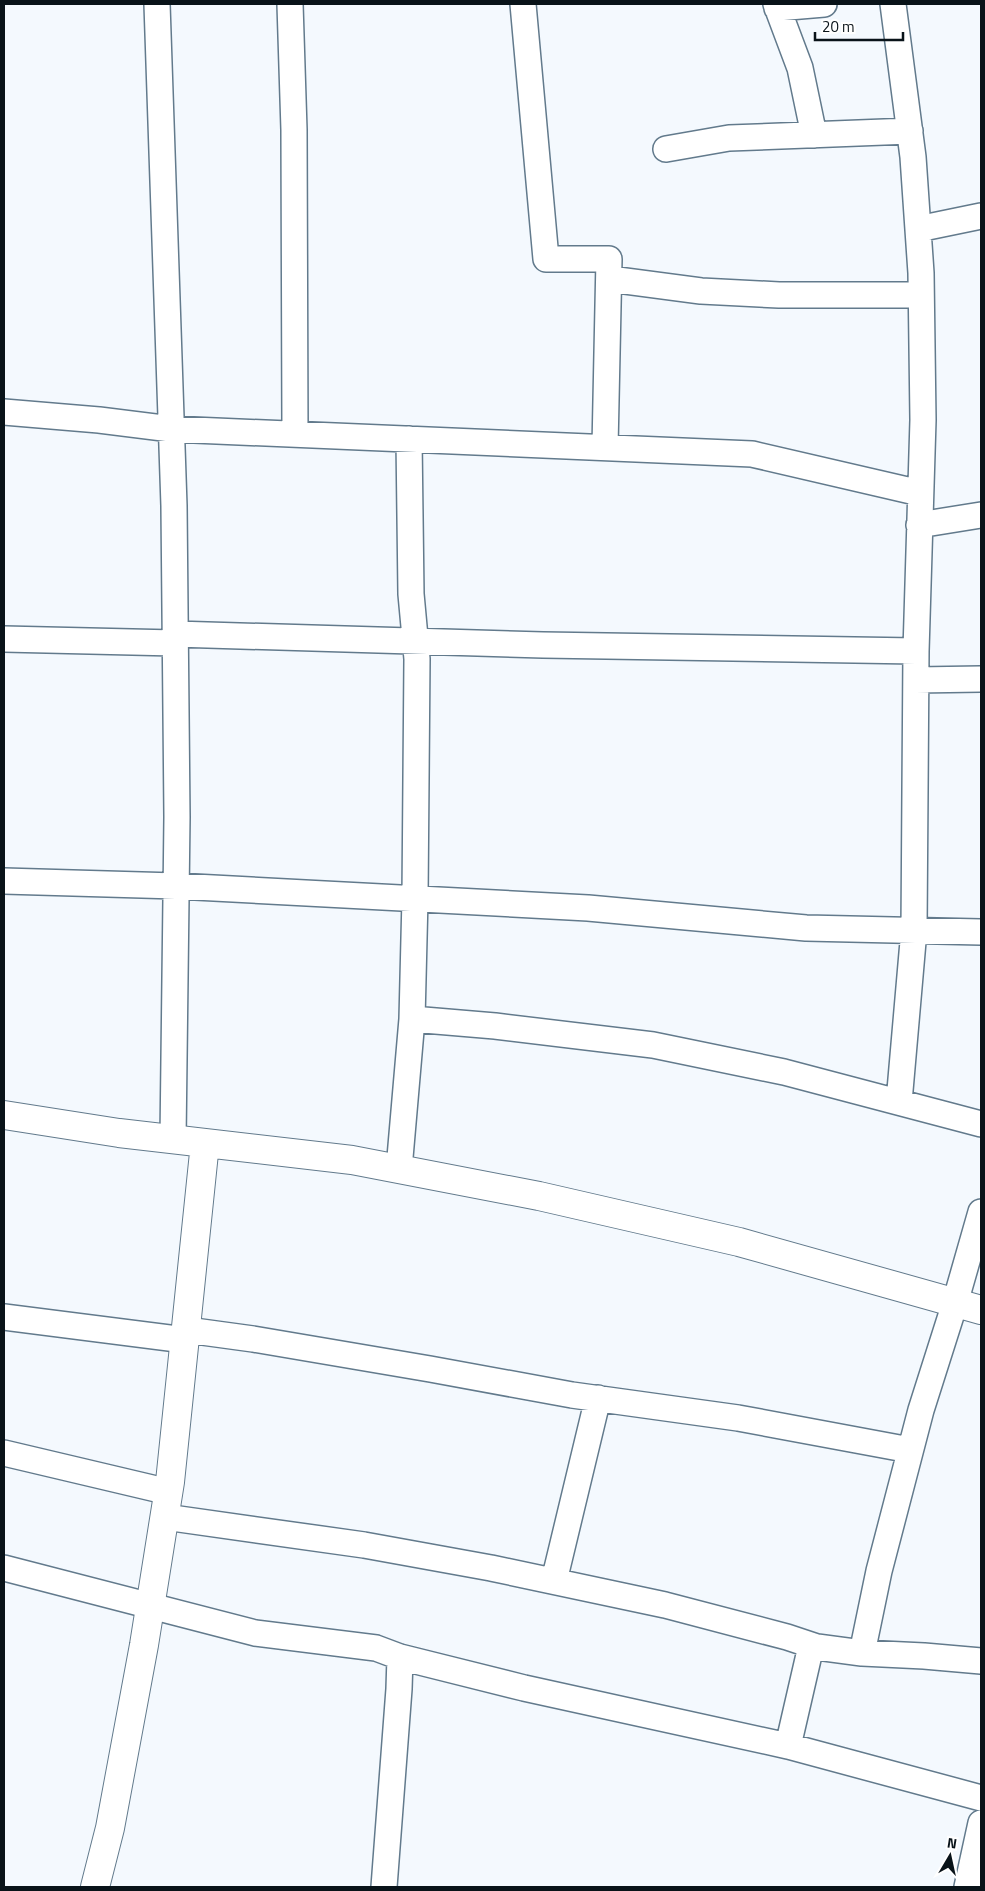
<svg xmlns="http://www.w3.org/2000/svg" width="985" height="1891" font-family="'Titillium Web',sans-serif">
	<rect width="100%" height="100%" fill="#f4f9fe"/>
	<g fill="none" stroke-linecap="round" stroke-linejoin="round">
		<g stroke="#627a8c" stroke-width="28">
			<path id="street" d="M 157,4 L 174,506 L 177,817 L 173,1139
				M 290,4 L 294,130 L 295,434
				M 523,4 L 546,259 L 609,259 L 605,447
				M 776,4 L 800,68 L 814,135
				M 893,4 L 913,157 L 921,273 L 923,420 L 916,651 L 914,930 L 899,1102
				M 777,8 L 824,4
				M 666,149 L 729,138 L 910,131
				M 918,229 L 981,216
				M 610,279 L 701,291 L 779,295 L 921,295
				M 4,412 L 99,420 L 171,429 L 752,454 L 920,493
				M 919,525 L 981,515
				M 175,634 L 543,645 L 916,651
				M 4,639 L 175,643
				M 916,680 L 981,679
				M 4,881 L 176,886 L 588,908 L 806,928 L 981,932
				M 412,1019 L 495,1026 L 653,1045 L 784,1072 L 981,1124
				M 399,1169 L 412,1019 L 415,898 L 417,659 L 411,594 L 409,439
				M 4,1317 L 185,1340
				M 187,1330 L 253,1339 L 430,1369 L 572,1395 L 738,1418 L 910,1450
				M 4,1453 L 169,1492
				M 165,1517 L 364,1545 L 491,1568 L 665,1605 L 787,1637 L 817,1647 L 862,1653 L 924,1656 L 981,1661
				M 4,1568 L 255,1633 L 376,1648 L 400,1657 L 524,1688 L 788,1746 L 981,1798
				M 554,1581 L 598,1398
				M 862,1653 L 879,1571 L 921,1410 L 955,1303 L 981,1212
				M 788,1746 L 811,1646
				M 384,1887 L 399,1689 L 400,1657
				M 967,1887 L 981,1823"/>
		</g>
		<g stroke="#627a8c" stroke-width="30">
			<path id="secondary" d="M 4,1115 L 119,1133 L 352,1160 L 539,1196 L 739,1242 L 981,1310
				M 95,1887 L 110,1828 L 144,1645 L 170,1482 L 205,1143"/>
		</g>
		<use href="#street" stroke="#fff" stroke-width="25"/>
		<use href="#secondary" stroke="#fff" stroke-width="28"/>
	</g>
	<rect width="985" height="1891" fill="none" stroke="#091319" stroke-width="10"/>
	<g transform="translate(950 1856) rotate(9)" stroke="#ffffff" stroke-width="4" paint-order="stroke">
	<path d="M0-4L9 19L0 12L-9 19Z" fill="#091319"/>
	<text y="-8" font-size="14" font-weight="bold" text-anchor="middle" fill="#091319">N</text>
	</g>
	<path d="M815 32v8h88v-8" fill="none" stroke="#091319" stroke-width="2.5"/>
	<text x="822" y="32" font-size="15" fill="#091319" stroke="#ffffff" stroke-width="4" paint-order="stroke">20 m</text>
</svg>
